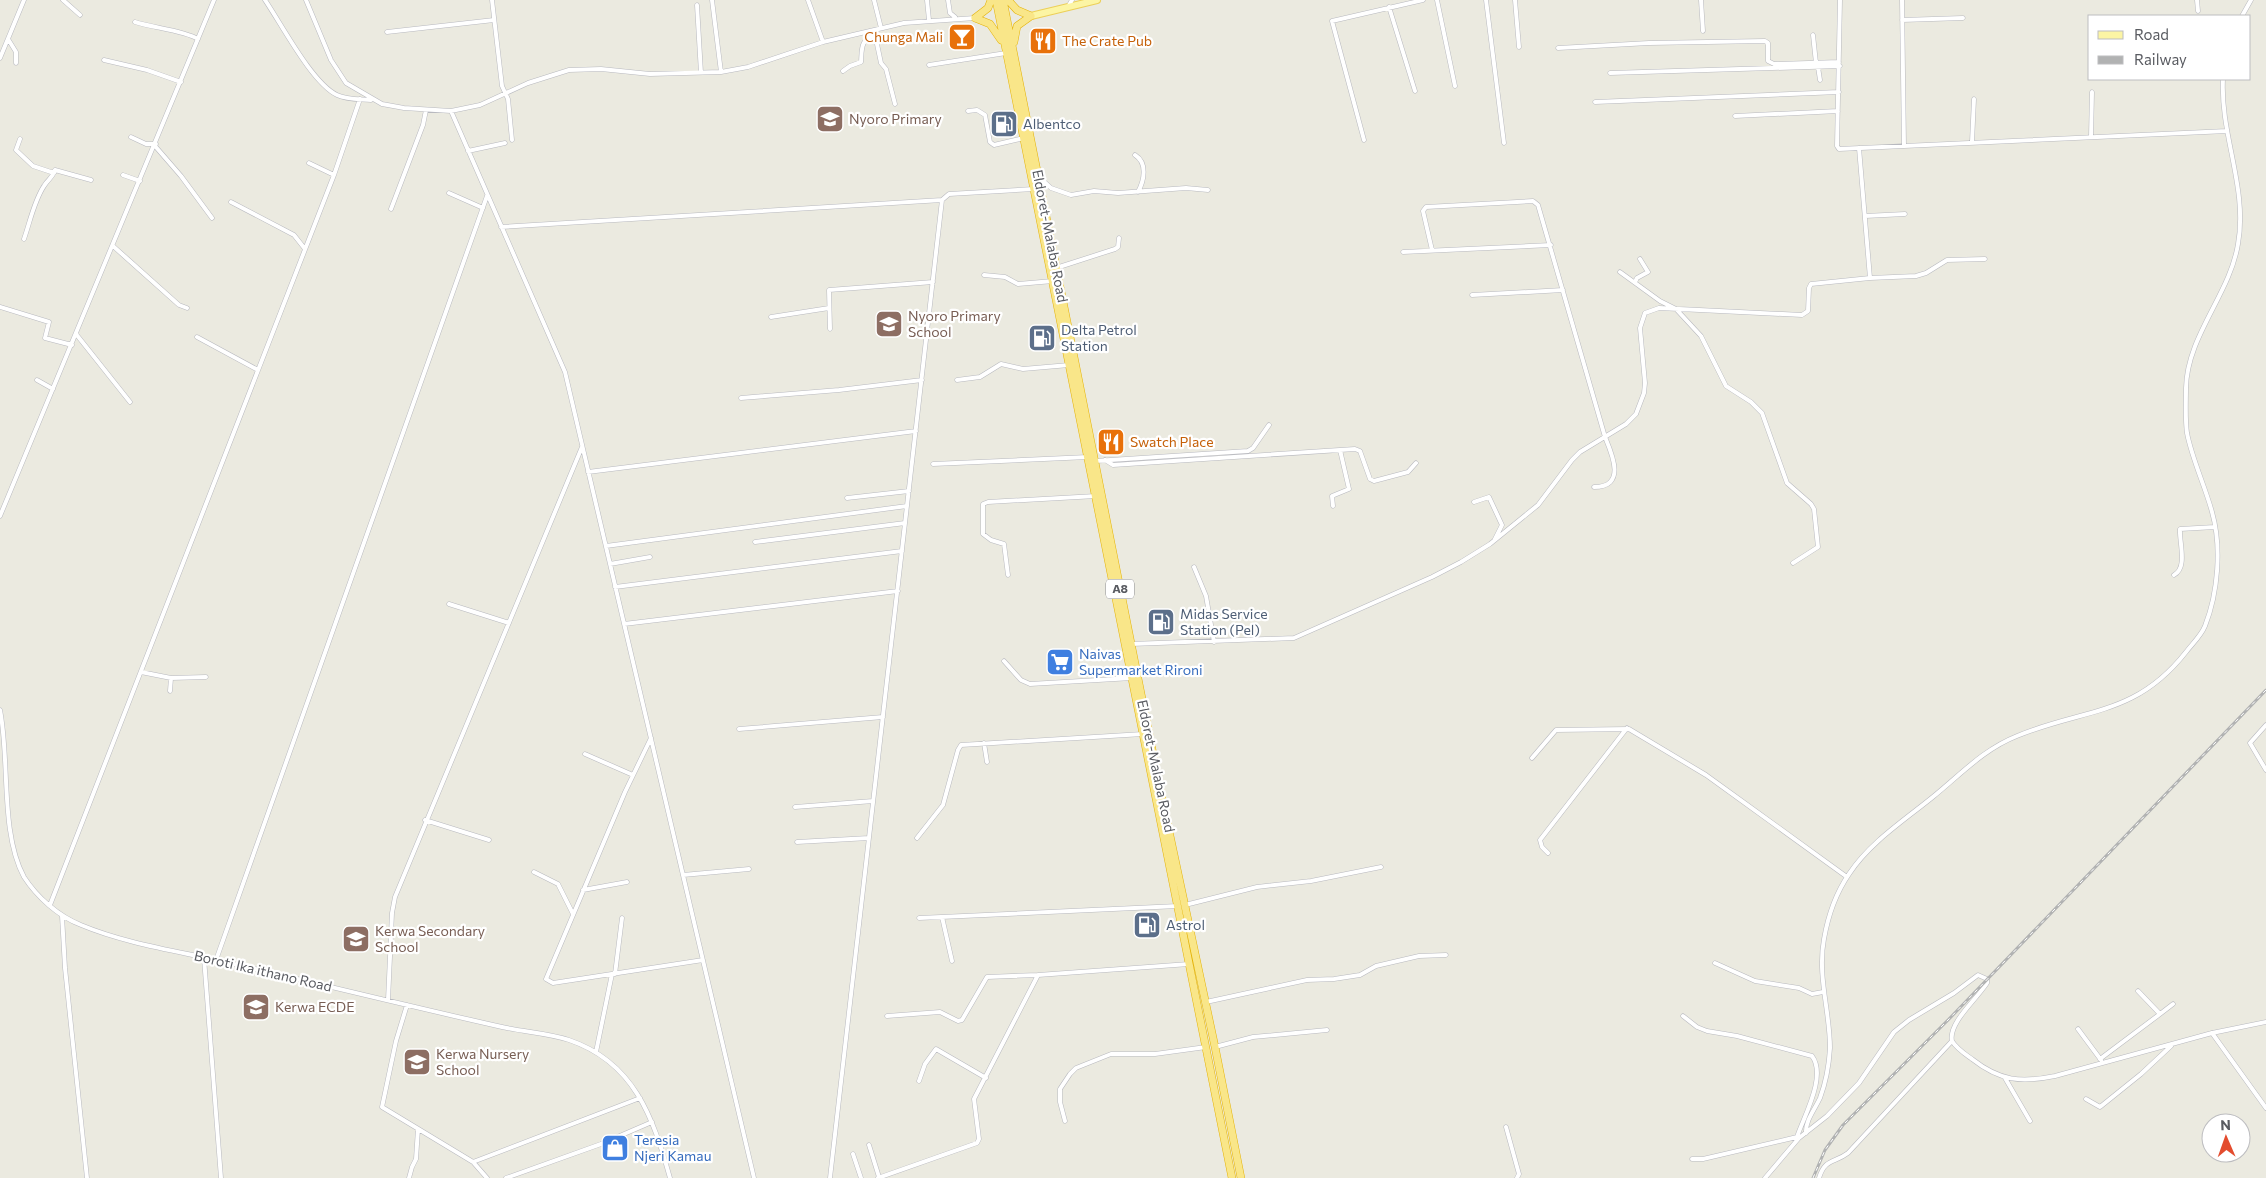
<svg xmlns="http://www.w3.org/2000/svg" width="2266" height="1178" font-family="Commissioner,sans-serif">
	<rect width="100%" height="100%" fill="#ebeae0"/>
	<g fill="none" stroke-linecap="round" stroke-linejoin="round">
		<g stroke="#b8b9bf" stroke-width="5">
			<path id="street" d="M 63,0 L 80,15
				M 265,0 C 282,25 312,83 337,95 C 347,100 361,99 371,100
				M 306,0 L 331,60 L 346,83 L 382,104 L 404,108 L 451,111 L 480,105 L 528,83 L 569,70 L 601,69 L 650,74 L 721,72 L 748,67 L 823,42 L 904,23 L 975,18
				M 492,0 L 502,86 L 508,99 L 512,140
				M 712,0 L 721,72
				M 808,0 L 823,42
				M 874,0 L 881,28
				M 927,0 L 929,20
				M 948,0 L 950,13 L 955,17
				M 1437,0 L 1455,86
				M 1486,0 L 1504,143
				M 1515,0 L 1519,47
				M 1701,0 L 1703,31
				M 1840,0 L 1837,146 L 1839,149 L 2227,131
				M 1902,0 L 1904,146
				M 2197,0 L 2198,11
				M 697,5 L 701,73
				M 1068,7 L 1072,0
				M 1389,7 L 1415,91
				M 2242,16 L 2251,0
				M 1902,20 L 1963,18
				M 135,22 C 153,28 183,30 198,39
				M 874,30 L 881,63 L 886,69 L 895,104
				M 387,32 L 494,20
				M 1813,35 L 1816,63
				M 8,39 L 16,52 L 16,63
				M 1558,48 L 1649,43 L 1765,41 L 1768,43 L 1768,61 L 1774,64 L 1839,62
				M 0,58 L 24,0
				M 104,60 L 147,70 L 181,82
				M 929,65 L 1006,53
				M 1818,67 L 1820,80
				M 843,71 L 850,66 L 861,62 C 862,49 860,40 875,35
				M 1610,73 L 1840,66
				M 1595,102 L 1839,92
				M 451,111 L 565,372 L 754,1178
				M 968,111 L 977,110 L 985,115 L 990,142 L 994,145 L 1024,138
				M 1735,116 L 1838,111
				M 131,137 L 146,144 L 156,144
				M 2091,137 L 2092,92
				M 20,139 L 16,150 L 33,166 L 54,173
				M 1364,140 L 1332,21 L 1423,0
				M 1972,142 L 1974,99
				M 155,146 L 181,176 L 212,218
				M 468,151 L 505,143
				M 1135,155 C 1148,163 1144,181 1138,192
				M 309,163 L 334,175
				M 123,175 L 140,181
				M 1040,178 L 1051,188 L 1071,195 L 1094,191 L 1118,193 L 1186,188 L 1208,190
				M 449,193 L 483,208
				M 231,202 L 294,235 L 305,249
				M 391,209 L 423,125 L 426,110
				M 1865,216 L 1905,214
				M 501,227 L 942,200
				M 24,239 C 30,222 34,201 44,186 C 48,179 52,179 55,170 L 91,180
				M 113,246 L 179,305 L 187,308
				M 1432,250 L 1423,211 L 1426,207 L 1533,201 L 1538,205 L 1605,437 C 1612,454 1627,487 1594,487
				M 1403,252 L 1551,245
				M 1056,268 L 1115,249 L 1118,247 L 1119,238
				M 1620,272 L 1660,301 L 1676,309 L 1701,336 L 1726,386 L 1751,402 L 1762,413 L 1787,483 L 1811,504 L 1814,509 L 1818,547 L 1793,563
				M 984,275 L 1005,277 L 1018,284 L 1053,281
				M 1870,278 L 1916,276 L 1926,273 L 1947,260 L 1985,259
				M 1635,282 L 1637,278 L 1648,272 L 1640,259
				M 1472,295 L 1563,290
				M 0,307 L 49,322 L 45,338 L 72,345
				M 771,317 L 829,308
				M 830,329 L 829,290 L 933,282
				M 76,334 L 130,402
				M 197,337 L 258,370
				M 37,380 L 53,389
				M 957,380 L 980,377 L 1001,364 L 1023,369 L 1069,365
				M 741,398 L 839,390 L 922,380
				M 1105,460 L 1113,465 L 1355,449 L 1360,451 L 1370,479 L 1374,481 L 1408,472 L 1416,463
				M 1095,461 L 1248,451 L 1253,448 L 1269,425
				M 933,464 L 1088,457
				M 588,472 L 916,431
				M 847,498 L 909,491
				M 1474,502 L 1489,497 L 1502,525 L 1495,539
				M 1333,506 L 1332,496 L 1349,489 L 1340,450
				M 0,516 L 214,0
				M 755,542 L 905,523
				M 606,546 L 907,506
				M 610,564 L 650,557
				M 1194,567 L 1206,596 L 1214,642
				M 1008,575 L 1004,544 L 991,540 L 983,534 L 983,504 L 988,502 L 1096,496
				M 2174,575 C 2188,568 2179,542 2180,529 L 2215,527
				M 615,587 L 902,551
				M 449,604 L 509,623
				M 624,624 L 898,591
				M 1131,644 L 1294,638 L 1432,577 L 1461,562 L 1490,544 L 1538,505 L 1572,460 L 1580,452 L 1626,424 L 1636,414 L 1644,393 L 1645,383 L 1640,328 L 1645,313 L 1659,308 L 1802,315 L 1808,311 L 1809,288 L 1811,284 L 1870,278 L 1859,148
				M 1004,661 L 1021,680 L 1030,684 L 1132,678
				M 141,672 L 171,678 L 206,677
				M 170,691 L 171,678
				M 0,710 C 10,760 0,833 24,877 C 37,897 58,916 81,925 C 129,945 184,952 234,964 C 324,985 413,1007 502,1027 C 524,1032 548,1033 569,1040 C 634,1062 653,1117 670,1178
				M 2266,725 L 2250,743 L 2266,770
				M 739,729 L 883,717
				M 651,738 L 625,792 L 546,979 L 553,983 L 703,960
				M 984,743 L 987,762
				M 585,754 L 633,775
				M 1532,758 L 1556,730 L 1629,729 L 1706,775 L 1847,877
				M 795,807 L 873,801
				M 425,820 L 489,840
				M 917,838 L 943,805 L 958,750 L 961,745 L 1143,734
				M 797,842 L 869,838
				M 1548,853 L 1542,847 L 1540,840 L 1627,728
				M 534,872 L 558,884 L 573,914
				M 683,875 L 749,869
				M 583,890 L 627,882
				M 50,905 L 334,175 L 360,99
				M 1185,905 L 1257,887 L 1311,881 L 1381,867
				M 62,916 L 65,968 L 87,1178
				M 942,917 L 952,961
				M 919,918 L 1178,906
				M 204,958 L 221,1178
				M 216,960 L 487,196
				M 1715,963 L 1755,981 L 1799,988 L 1812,994 L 1823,992
				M 615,974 L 622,918
				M 388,1000 L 392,913 L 395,897 L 582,447
				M 1206,1002 L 1307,980 L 1334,979 L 1360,975 L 1376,966 L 1419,956 L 1446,955
				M 407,1005 L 396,1041 L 382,1107 L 473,1162 L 487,1178
				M 2160,1014 L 2173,1004
				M 887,1016 L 940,1012 L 958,1021 L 962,1020 L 987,977 L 1038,975
				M 1683,1016 L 1697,1027 L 1707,1031 L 1737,1036 L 1812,1056 C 1827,1076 1804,1116 1797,1137
				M 2078,1029 L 2101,1060
				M 2212,1033 L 2266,1108
				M 1215,1047 L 1253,1037 L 1327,1030
				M 596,1052 L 612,974
				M 2100,1059 L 2160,1014 L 2138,991
				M 2005,1078 L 2030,1121
				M 919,1081 L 925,1064 L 936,1049 L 986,1078
				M 2086,1099 L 2100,1107 L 2141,1074 L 2171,1046
				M 1065,1121 L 1060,1102 L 1060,1089 L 1070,1074 L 1076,1068 L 1111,1054 L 1155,1054 L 1206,1047
				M 1506,1127 L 1519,1174 L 1517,1178
				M 1806,1133 C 1805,1121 1815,1109 1820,1098 C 1826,1082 1829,1065 1830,1048 C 1830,1011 1817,976 1824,939 C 1828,916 1836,893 1849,874 C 1870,842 1906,819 1934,796 C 1961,774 1984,749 2017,736 C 2084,708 2135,717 2186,652 C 2192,644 2201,636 2205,626 C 2218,593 2222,547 2212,512 C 2205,486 2192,459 2187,433 C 2185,419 2186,402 2186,388 C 2187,336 2230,294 2238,244 C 2248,188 2220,135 2223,79
				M 869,1145 L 879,1177
				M 853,1154 L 861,1178
				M 1692,1159 L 1703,1159 L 1797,1137
				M 473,1162 L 640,1098
				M 409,1178 L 412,1167 L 416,1159 L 418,1129
				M 506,1178 L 601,1144 L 652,1122
				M 830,1178 L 942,200 L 949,194 L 1034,189
				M 878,1178 L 977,1143 L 979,1139 L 974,1099 L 1038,975 L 1189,964
				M 1765,1178 L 1799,1138 L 1827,1116 L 1859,1083 L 1894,1032 L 1909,1020 L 1954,993 L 1978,975 L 1987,979 L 1987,983 C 1977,999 1948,1023 1952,1041 C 1957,1049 1965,1054 1972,1059 C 2000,1081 2021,1083 2055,1076 L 2212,1033 L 2266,1022
				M 1819,1178 C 1825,1158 1835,1163 1848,1153 L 1952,1041"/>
		</g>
		<g stroke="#eccf58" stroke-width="8">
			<path id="primary" d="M 1031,16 L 1097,0"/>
		</g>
		<g stroke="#e4b207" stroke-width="8">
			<path id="highway" d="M 996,0 L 1232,1178
				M 1003,0 L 1159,784 L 1215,1047 L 1241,1178
				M 1008,0 L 1017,10 L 1031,16
				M 975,18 L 990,24 L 1001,40
				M 975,18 L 988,8 L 991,0
				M 1014,42 L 1017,26 L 1031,16"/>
		</g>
		<use href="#street" stroke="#fff" stroke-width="4"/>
		<use href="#primary" stroke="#fcf5a4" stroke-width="6"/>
		<use href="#highway" stroke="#f9e689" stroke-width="7"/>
		<g stroke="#b1b2b2" stroke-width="3">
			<path id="rail" d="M 1813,1178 L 1825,1150 L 1843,1125 L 1949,1019 L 2266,690"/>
		</g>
		<use href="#rail" stroke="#fff" stroke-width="1" stroke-dasharray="4" stroke-linecap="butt"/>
	</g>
	<defs>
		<g id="bar-square" transform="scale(1.4375)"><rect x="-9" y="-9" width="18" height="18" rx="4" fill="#e8710a" stroke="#fff"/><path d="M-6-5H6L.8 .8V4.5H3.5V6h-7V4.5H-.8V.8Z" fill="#fff"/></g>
		<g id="restaurant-square" transform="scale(1.4375)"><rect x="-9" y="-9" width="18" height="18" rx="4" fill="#e8710a" stroke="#fff"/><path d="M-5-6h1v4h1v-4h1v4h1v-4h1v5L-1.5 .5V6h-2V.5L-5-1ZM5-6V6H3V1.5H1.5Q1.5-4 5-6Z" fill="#fff"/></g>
		<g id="school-square" transform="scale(1.4375)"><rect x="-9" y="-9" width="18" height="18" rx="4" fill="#8d6e63" stroke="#fff"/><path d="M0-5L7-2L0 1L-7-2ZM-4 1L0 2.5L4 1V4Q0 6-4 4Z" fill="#fff"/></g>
		<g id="fuel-square" transform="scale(1.4375)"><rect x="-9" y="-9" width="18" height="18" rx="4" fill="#5c6f8a" stroke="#fff"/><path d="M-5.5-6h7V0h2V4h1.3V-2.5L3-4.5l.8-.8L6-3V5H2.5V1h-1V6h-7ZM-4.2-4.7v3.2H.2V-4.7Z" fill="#fff"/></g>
		<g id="supermarket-square" transform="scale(1.4375)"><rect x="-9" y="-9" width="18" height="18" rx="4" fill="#3f7fe0" stroke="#fff"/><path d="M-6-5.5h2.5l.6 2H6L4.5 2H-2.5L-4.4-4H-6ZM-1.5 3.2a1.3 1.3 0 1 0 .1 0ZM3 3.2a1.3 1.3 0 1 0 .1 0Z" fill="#fff"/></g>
		<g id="shop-square" transform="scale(1.4375)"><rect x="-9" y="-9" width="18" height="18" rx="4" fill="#3f7fe0" stroke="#fff"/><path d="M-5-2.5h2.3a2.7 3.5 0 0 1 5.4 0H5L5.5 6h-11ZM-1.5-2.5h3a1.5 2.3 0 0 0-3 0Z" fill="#fff"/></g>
	</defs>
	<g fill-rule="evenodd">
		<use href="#bar-square" x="962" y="37"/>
		<use href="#restaurant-square" x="1043" y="41"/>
		<use href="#school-square" x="830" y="119"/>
		<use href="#fuel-square" x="1004" y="124"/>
		<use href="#school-square" x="889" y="324"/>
		<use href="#fuel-square" x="1042" y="338"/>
		<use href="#restaurant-square" x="1111" y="442"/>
		<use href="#fuel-square" x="1161" y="622"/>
		<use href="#supermarket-square" x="1060" y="662"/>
		<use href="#fuel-square" x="1147" y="925"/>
		<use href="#school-square" x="356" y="939"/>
		<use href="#school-square" x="256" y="1007"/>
		<use href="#school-square" x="417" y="1062"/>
		<use href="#shop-square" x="615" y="1148"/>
	</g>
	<g text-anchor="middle" stroke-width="4.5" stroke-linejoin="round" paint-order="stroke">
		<rect fill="#fff" stroke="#8b8c90" stroke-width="1" x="1106" y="579.5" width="28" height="19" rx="4"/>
		<g font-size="12" font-weight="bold" fill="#595b61">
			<text x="1120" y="593">A8</text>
		</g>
		<g font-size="14" fill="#c56008" stroke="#fff" text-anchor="start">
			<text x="943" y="42" text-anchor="end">Chunga Mali</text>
			<text x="1062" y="46">The Crate Pub</text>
			<text x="1130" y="447">Swatch Place</text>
		</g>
		<g font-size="14" fill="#785e54" stroke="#fff" text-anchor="start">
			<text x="849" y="124">Nyoro Primary</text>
			<text x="908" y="321">Nyoro Primary<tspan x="908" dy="16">School</tspan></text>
			<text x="375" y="936">Kerwa Secondary<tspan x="375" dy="16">School</tspan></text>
			<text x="275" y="1012">Kerwa ECDE</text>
			<text x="436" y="1059">Kerwa Nursery<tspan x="436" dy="16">School</tspan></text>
		</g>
		<g font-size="14" fill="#4e5e75" stroke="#fff" text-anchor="start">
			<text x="1023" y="129">Albentco</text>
			<text x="1061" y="335">Delta Petrol<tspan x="1061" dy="16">Station</tspan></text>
			<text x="1180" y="619">Midas Service<tspan x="1180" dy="16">Station (Pel)</tspan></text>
			<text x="1166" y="930">Astrol</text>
		</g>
		<g font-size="14" fill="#595b61" stroke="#fff">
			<text transform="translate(1050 236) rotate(79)" y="5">Eldoret-Malaba Road</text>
			<text transform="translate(1156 766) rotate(78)" y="5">Eldoret-Malaba Road</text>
			<text transform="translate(263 971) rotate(13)" y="5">Boroti Ika ithano Road</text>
		</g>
		<g font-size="14" fill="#366cbe" stroke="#fff" text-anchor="start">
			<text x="1079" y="659">Naivas<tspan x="1079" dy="16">Supermarket Rironi</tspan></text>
			<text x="634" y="1145">Teresia<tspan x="634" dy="16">Njeri Kamau</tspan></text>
		</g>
	</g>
	<rect x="2088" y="15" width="162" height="65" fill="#ffffff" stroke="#bdbdc0"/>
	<rect x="2098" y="31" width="25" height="8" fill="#fcf5a4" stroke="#bdbdc0"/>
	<text x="2134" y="40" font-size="15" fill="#595b61">Road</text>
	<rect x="2098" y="56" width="25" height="8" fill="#b1b2b2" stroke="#bdbdc0"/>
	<text x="2134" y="65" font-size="15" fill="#595b61">Railway</text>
	<g transform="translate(2226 1138) rotate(358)"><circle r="24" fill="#ffffff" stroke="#bdbdc0"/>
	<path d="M0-4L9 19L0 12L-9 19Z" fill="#e34c2e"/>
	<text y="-8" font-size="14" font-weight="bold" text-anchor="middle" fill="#595b61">N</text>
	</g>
</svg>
